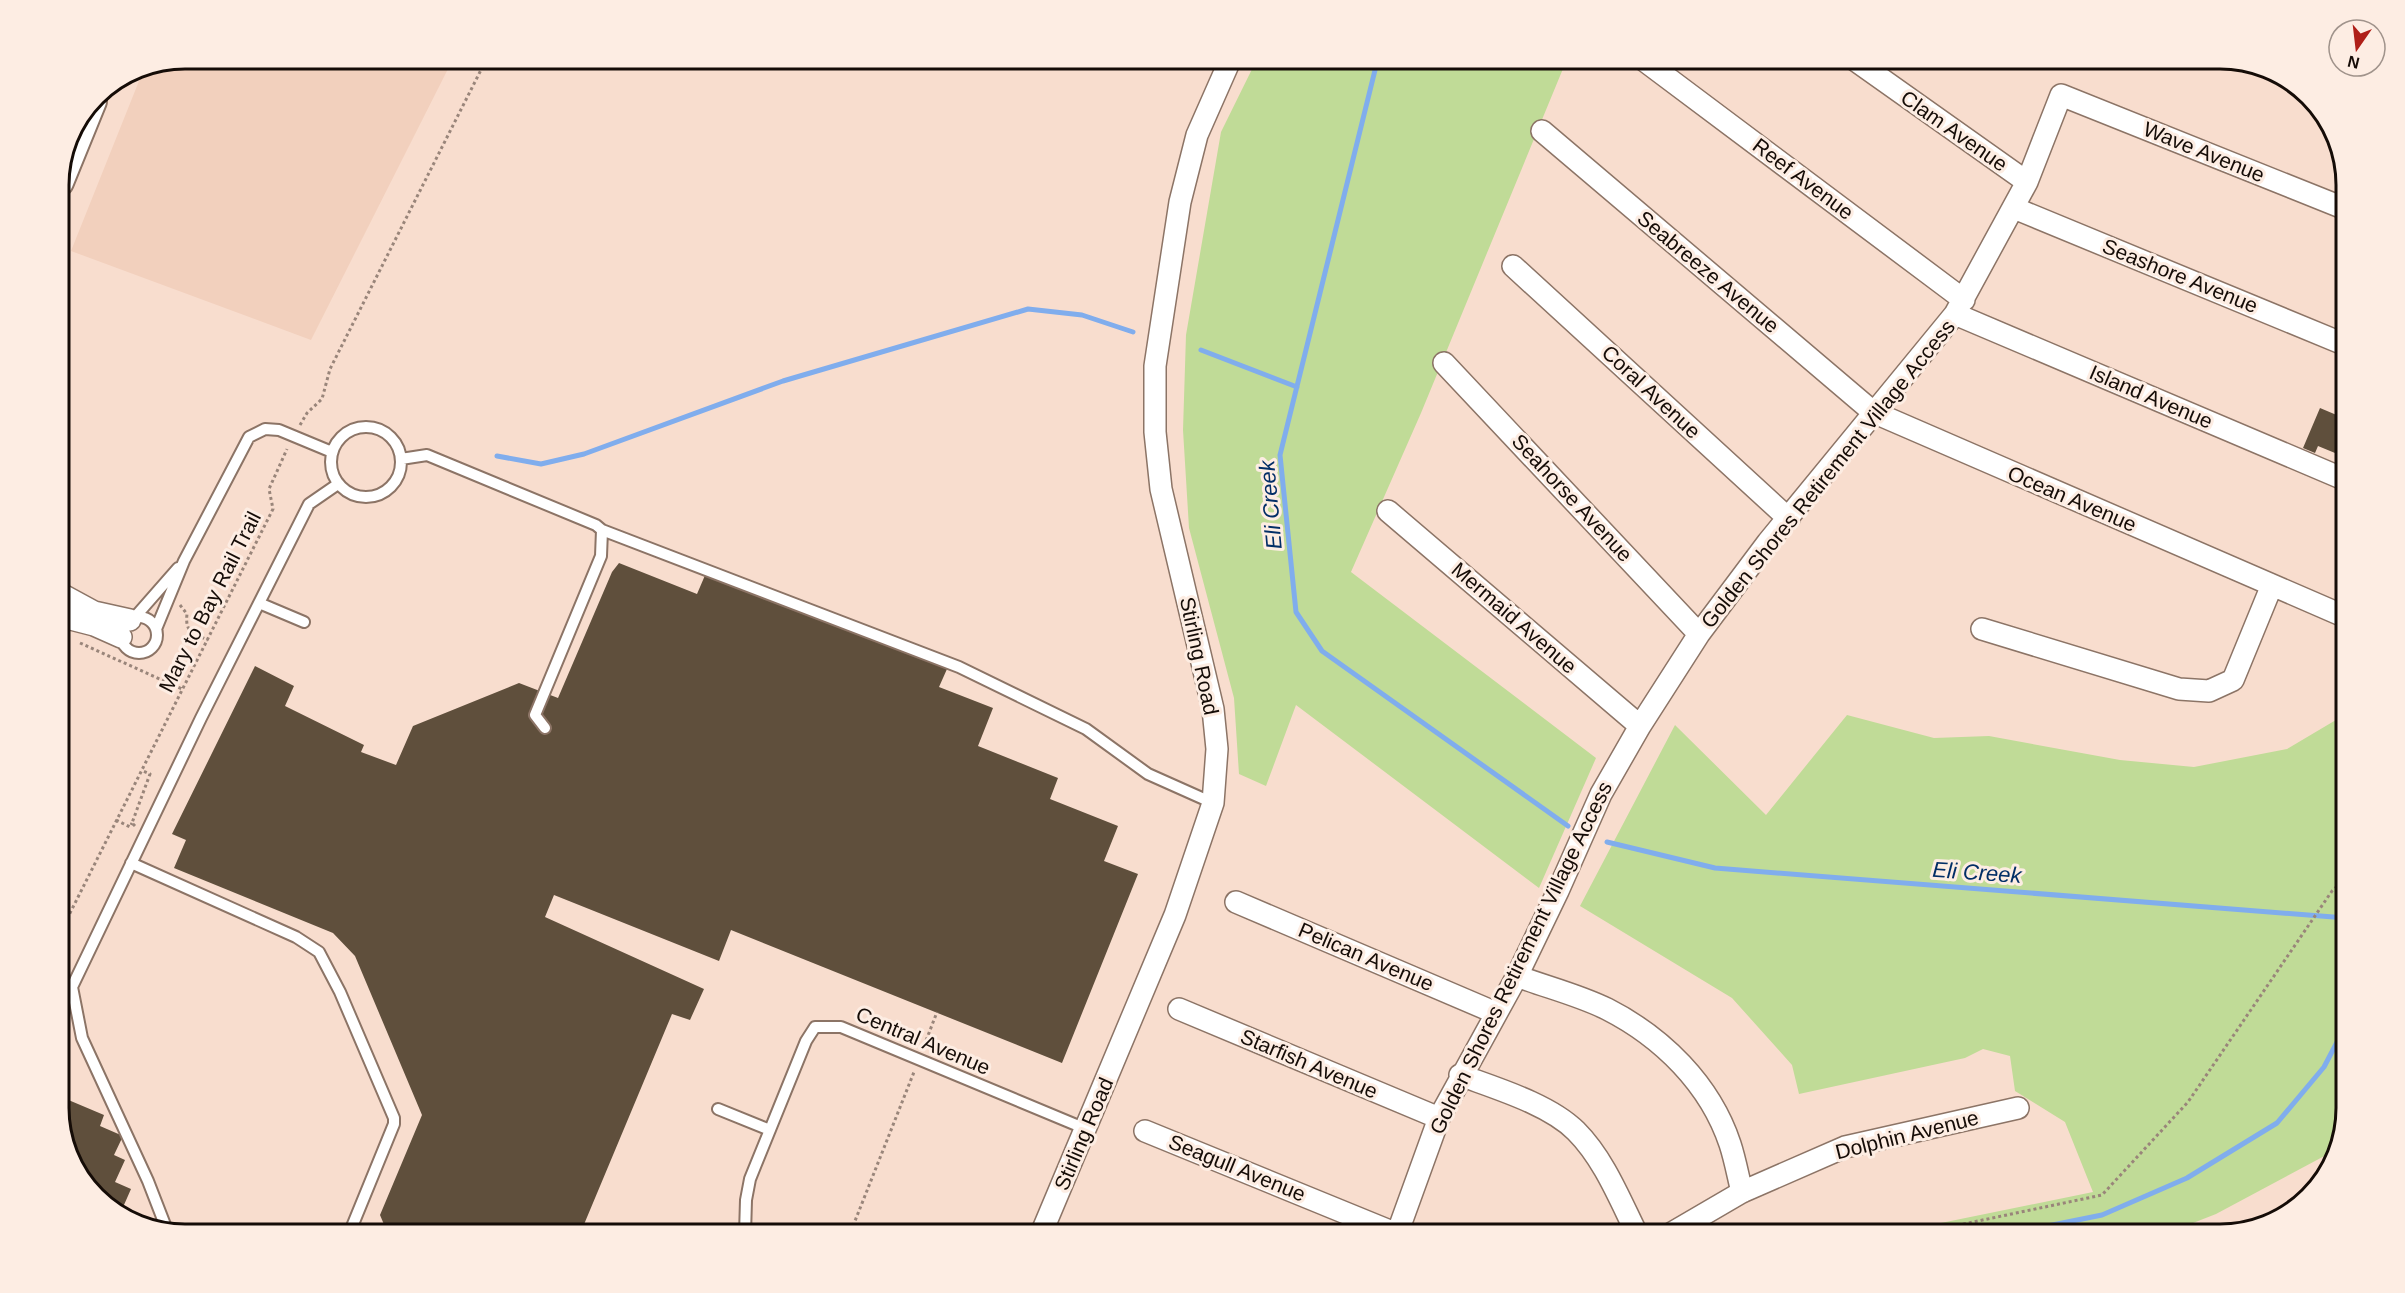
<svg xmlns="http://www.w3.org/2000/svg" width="2405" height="1293" font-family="Helvetica,sans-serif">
	<rect width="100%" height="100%" fill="#f8ddce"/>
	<path fill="#f2d0bd" d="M 185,58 L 453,59 L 311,340 L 71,251 L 145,66 Z"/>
	<path fill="#c0db97" d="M 1257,59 L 1567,59 L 1421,413 L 1351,572 L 1596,758 L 1539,888 L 1296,705 L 1266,786 L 1239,774 L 1234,698 L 1189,528 L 1183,430 L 1186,335 L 1221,132 Z
		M 2346,714 L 2346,1108 L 2339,1142 L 2330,1153 L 2216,1214 L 2165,1234 L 1887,1234 L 2093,1192 L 2065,1122 L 2015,1091 L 2010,1056 L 1983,1049 L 1965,1058 L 1799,1094 L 1792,1065 L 1732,998 L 1580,906 L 1675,725 L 1766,815 L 1847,715 L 1934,738 L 1989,736 L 2120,760 L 2194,767 L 2287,749 Z"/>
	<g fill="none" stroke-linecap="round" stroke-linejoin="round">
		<path stroke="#80aded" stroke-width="5" d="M 1378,58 L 1280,455 L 1296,612 L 1322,651 L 1568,826
			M 1201,350 L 1297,387
			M 497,456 L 541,464 L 584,454 L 783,381 L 1028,309 L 1082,315 L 1133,332
			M 1607,842 L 1715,868 L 2346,918
			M 2008,1234 L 2102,1215 L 2187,1178 L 2277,1123 L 2324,1067 L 2346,1025"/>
	</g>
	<path fill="#5f4f3c" d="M 2320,408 L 2346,419 L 2346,426 L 2335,453 L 2318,446 L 2315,453 L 2303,448 Z
		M 619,563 L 697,594 L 706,573 L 947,669 L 939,687 L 993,708 L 978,746 L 1058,778 L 1050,799 L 1118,826 L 1104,861 L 1138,874 L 1062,1063 L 731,930 L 719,961 L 554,895 L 545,917 L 704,989 L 690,1020 L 672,1014 L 580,1234 L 388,1234 L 380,1215 L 422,1115 L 355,956 L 333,933 L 174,868 L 186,840 L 172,834 L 255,666 L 294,686 L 285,706 L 364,745 L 361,752 L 396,765 L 413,726 L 519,683 L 558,698 L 612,572 Z
		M 59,1096 L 104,1115 L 100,1126 L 123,1136 L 114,1155 L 125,1160 L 115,1182 L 131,1189 L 120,1214 L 80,1178 L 59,1117 Z"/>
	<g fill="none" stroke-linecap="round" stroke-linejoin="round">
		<g stroke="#8c7466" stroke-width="14">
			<path id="service" d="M331 462a35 35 0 1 1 70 0a35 35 0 1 1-70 0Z
				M 401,459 L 427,455 L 596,525 L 602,530 L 959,667 L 1086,729 L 1148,774 L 1213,803
				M 259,603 L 304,622
				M 135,617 L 178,568
				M121 635a18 18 0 1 1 36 0a18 18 0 1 1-36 0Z
				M 156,629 L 184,561 L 249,437 L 265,429 L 279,430 L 332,452
				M 545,728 L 535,715 L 601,556 L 602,530
				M 131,863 L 296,937 L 319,952 L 340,992 L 394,1118 L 394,1124 L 349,1234
				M 718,1109 L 770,1130
				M 167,1230 L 148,1181 L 82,1038 L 72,987 L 201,718 L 309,504 L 338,484
				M 745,1234 L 746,1200 L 750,1179 L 806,1041 L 815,1027 L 841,1027 L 1086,1129"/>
		</g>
		<g stroke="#8c7466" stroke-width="24">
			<path id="minor" d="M 1641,58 L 1964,300
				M 1852,58 L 2027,182
				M 1542,131 L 1873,412 L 2346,617
				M 2014,208 L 2346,345
				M 1513,266 L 1789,519
				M 1955,314 L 2346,480
				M 1444,363 L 1699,634
				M 1388,511 L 1640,726
				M 59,593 L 94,612 L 130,620
				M 59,616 L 94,625 L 121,637
				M 1982,629 L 2179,689 L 2209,691 L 2233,680 L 2272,585
				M 1236,902 L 1496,1013
				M 1517,976 C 1546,987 1579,995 1607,1009 C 1662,1037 1710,1084 1730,1144 C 1735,1159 1738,1176 1742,1192
				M 1179,1009 L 1439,1118
				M 1460,1075 C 1495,1088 1549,1104 1576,1131 C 1604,1159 1620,1200 1637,1234
				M 1145,1131 L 1397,1234
				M 1041,1234 L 1175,915 L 1213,803 L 1217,749 L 1213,709 L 1161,489 L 1155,432 L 1155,366 L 1180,202 L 1197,135 L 1231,58
				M 1397,1234 L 1439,1118 L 1517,976 L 1558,891 L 1601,794 L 1640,726 L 1699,634 L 1768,542 L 1955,314 L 2027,182 L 2061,95 L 2346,209
				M 1670,1234 L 1742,1192 L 1845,1147 L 2018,1108"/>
		</g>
		<g stroke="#8c7466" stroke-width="32">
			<path id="secondary" d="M 59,182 L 92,101"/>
		</g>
		<path stroke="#99857a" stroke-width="3" stroke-dasharray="3 3" stroke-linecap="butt" d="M 300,425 L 307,413 L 322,399 L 330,369 L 487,58
			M 180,605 L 187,614 C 185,632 192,633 208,640
			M 80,643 L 182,689
			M 116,820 L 130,827 L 132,823
			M 135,826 L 132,823 L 150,774 L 143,771
			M 59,935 L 273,509 L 269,489 L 287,449
			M 924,1046 L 937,1012
			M 853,1226 L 914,1072
			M 1916,1234 L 2102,1195 L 2188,1102 L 2332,891 L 2346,878"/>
		<use href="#service" stroke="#fff" stroke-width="10"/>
		<use href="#minor" stroke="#fff" stroke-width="21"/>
		<use href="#secondary" stroke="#fff" stroke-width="28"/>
	</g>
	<g text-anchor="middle" stroke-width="6" stroke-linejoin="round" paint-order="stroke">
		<g font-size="21" fill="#150c07" stroke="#fdede3">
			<text transform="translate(1954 131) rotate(35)" y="7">Clam Avenue</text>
			<text transform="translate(2204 152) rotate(22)" y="7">Wave Avenue</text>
			<text transform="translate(1803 179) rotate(37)" y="7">Reef Avenue</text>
			<text transform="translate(1708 272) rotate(40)" y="7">Seabreeze Avenue</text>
			<text transform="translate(2180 276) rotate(22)" y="7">Seashore Avenue</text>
			<text transform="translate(1651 392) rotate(43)" y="7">Coral Avenue</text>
			<text transform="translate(2151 397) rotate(23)" y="7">Island Avenue</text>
			<text transform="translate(1828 474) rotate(-51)" y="7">Golden Shores Retirement Village Access</text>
			<text transform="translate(1572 498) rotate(47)" y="7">Seahorse Avenue</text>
			<text transform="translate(2072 499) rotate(23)" y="7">Ocean Avenue</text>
			<text transform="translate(210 602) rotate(-63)" y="7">Mary to Bay Rail Trail</text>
			<text transform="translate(1514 618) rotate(41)" y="7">Mermaid Avenue</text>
			<text transform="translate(1199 656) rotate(78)" y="7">Stirling Road</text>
			<text transform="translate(1366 957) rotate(23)" y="7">Pelican Avenue</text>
			<text transform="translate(1521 958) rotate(-64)" y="7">Golden Shores Retirement Village Access</text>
			<text transform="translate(923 1041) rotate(23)" y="7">Central Avenue</text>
			<text transform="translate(1309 1064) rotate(23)" y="7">Starfish Avenue</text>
			<text transform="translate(1084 1134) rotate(-67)" y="7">Stirling Road</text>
			<text transform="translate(1907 1135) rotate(-14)" y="7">Dolphin Avenue</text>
			<text transform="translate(1237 1168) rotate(22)" y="7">Seagull Avenue</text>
		</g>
		<g font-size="22" font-style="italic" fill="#022e66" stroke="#fdede3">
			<text transform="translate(1270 505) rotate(-95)" y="8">Eli Creek</text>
			<text transform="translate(1977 872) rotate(4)" y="8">Eli Creek</text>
		</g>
	</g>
	<path d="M0 0H2405V1293H0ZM185 69H2220A116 116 0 0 1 2336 185V1108A116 116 0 0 1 2220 1224H185A116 116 0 0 1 69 1108V185A116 116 0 0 1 185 69Z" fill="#fdede3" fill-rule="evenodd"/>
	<path fill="none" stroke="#150c07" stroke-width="3" d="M185 69H2220A116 116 0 0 1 2336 185V1108A116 116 0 0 1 2220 1224H185A116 116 0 0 1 69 1108V185A116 116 0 0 1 185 69Z"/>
	<g transform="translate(2357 48) rotate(194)"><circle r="28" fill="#fdede3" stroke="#a0938b" stroke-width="1.5"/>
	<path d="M0-4.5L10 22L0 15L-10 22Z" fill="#af1f18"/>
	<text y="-9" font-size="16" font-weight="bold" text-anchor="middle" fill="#150c07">N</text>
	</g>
</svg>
